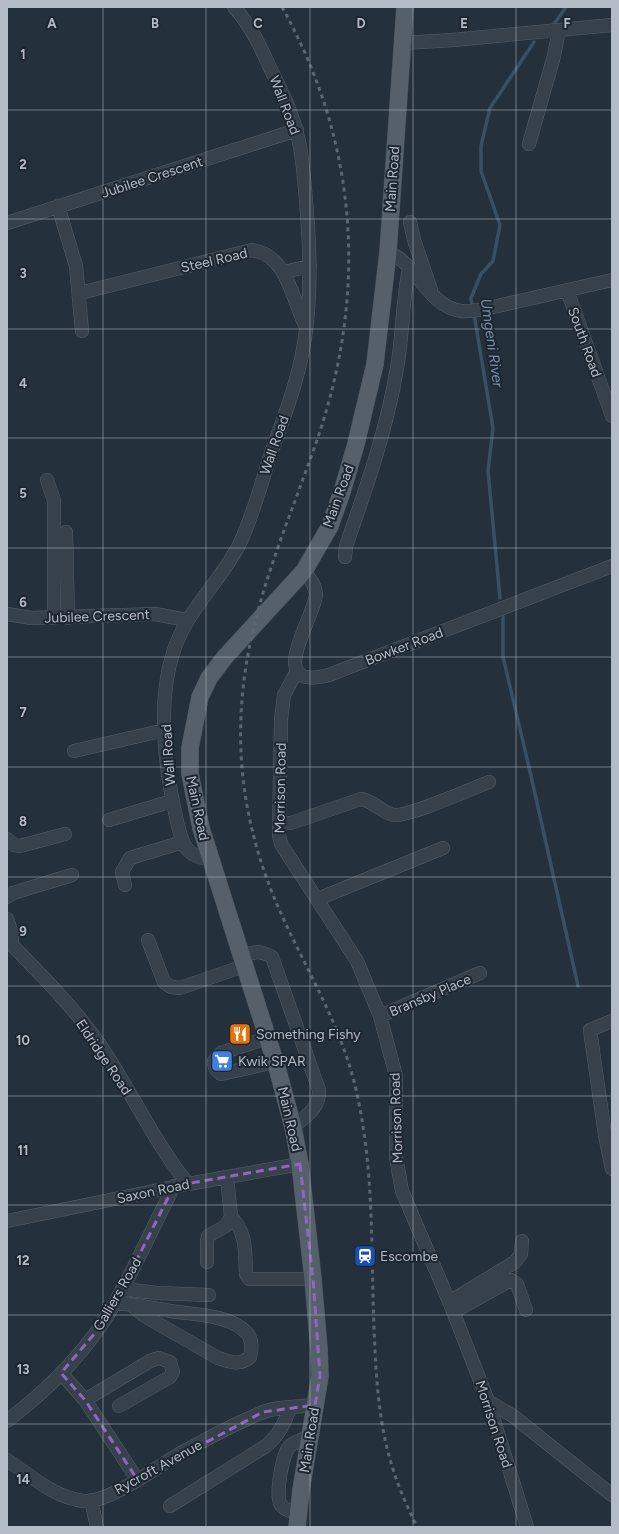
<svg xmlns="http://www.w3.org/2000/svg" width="619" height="1534" font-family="Figtree,sans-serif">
	<rect width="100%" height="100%" fill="#24303b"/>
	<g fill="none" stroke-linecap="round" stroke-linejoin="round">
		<path stroke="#394f63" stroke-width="3.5" d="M 554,24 L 566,7
			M 472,307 L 471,298 L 481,274 L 493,261 L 500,225 L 481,171 L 481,146 L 490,108 L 534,42
			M 474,314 L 493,428 L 488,471 L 500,598
			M 503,617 L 503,657 L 529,767 L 578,986"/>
		<g stroke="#565f69" stroke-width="14">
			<path id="minor" d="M 403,43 L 453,40 L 612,25
				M 529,144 L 554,56 L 559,30
				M 58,206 L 76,266 L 82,331
				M 410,222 L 414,240 L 431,290
				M 7,223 L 297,130
				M 388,252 C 418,264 427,306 461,311 C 467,312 474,310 480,310 L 612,280
				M 284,272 L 310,266
				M 567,290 L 612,416
				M 80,293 L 252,250 C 287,255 292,298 305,325
				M 47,480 L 54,500 L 54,618
				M 66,532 L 68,618
				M 345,557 L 346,546 C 366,489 387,429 397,368 C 403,335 402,302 409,269
				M 304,571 C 309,578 316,585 316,595 C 313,621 263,692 329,675 L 612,566
				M 7,614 L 31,618 L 155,614 L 187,620
				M 297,671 L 284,695 L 281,719 L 279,835 L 281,844 L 357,961 L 380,1016 L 396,1076 L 396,1157 L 402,1191 L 451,1306 L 488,1401 L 527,1527
				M 74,751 L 165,730
				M 109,820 L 172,801
				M 279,823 L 291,823 L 361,799 C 374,801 381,812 393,815 C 408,817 471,789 489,782
				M 7,839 L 14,845 L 20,846 L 65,834
				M 210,858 C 184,859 181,839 176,817 C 165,767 157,703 173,653 C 186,610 221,582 240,543 C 253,515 261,485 270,456 C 282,423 295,389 302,355 C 313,300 310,244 305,189 C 303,169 302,149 296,130 C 291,110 282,92 273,74 C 262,50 252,27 234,7
				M 125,885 L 122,872 L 130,858 L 183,842
				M 7,897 L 13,893 L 72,875
				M 318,900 L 325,896 L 443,848
				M 7,919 L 12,934 L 12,944
				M 7,940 C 39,973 74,1007 100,1045 C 131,1090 153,1141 188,1184
				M 148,940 L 164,982 L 171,987 L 180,988 L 244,966
				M 241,956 C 254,952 260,950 272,957 L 319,1090 C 320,1108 306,1116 293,1127
				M 380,1016 L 480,973
				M 612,1021 L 590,1030 L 605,1135 L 612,1169
				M 267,1038 L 221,1053 L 214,1061 C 214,1067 216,1071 221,1074 L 275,1062
				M 231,1217 C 247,1232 245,1253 246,1274 L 249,1279 L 313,1279
				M 7,1221 L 188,1184 L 300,1164
				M 207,1262 L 207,1241 L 208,1236 L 226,1226 L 231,1217 L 227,1177
				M 122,1289 L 157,1293 L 209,1295
				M 449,1302 L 515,1262 L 521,1254 L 522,1241
				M 115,1303 C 134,1304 152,1308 170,1311 C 195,1315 229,1314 247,1333 C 252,1339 252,1349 250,1357 C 240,1366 230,1362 218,1358 L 143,1315 L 130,1304
				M 453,1312 L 511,1280 L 517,1284 L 526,1310
				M 61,1373 L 85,1400 L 137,1479
				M 85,1400 L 150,1361 L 159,1358 L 170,1362 L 173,1372 L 170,1377 L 119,1406
				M 488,1401 L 513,1416 L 612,1495
				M 7,1421 C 49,1389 89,1349 115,1303 C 136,1265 154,1225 174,1186
				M 7,1460 C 31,1476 55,1498 84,1501 C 108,1503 157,1467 179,1454 C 205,1440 233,1424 261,1413 C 277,1406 297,1407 315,1405
				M 91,1500 L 97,1527
				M 170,1506 L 266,1446 C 279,1435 284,1424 290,1408
				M 298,1513 C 291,1511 283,1510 280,1503 C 276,1493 282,1453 290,1446 C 296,1441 304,1439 310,1436"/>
		</g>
		<g stroke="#444d57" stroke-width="18">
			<path id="major" d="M 297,1527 L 301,1490 L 320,1376 L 319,1349 L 313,1279 L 300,1164 L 293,1127 L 278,1071 L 201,828 L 190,774 L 190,748 L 200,697 L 209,678 L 225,657 L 304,571 L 330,526 L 342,492 L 356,444 L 375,364 L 388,252 L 405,7"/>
		</g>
		<use href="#minor" stroke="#37414b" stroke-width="13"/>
		<use href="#major" stroke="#55606b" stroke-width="17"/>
		<path stroke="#5a6672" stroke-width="3" stroke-dasharray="4 4" stroke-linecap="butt" d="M 282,7 C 359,145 368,294 316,443 C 284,535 245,617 241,716 C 238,780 251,843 276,902 C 304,968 344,1027 358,1099 C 374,1173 371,1251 374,1328 C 376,1375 378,1423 393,1469 C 399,1489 408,1508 417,1527"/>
	</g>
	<path fill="none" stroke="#9166c2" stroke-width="3" stroke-dasharray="8 5" stroke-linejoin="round" d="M 300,1164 L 313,1279 L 320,1376 L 315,1405 L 263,1412 L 137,1479 L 85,1400 L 61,1373 L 95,1333 L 115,1303 L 174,1186 Z"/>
	<path fill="none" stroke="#b3bcc6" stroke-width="1" stroke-opacity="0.55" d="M 103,7 L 103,1527M 206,7 L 206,1527M 310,7 L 310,1527M 413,7 L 413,1527M 516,7 L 516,1527M 7,110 L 612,110M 7,219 L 612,219M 7,329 L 612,329M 7,438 L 612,438M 7,548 L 612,548M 7,657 L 612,657M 7,767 L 612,767M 7,877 L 612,877M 7,986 L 612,986M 7,1096 L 612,1096M 7,1205 L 612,1205M 7,1315 L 612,1315M 7,1424 L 612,1424"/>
	<defs>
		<g id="restaurant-square" transform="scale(1.15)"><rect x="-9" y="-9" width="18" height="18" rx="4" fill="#e8710a" stroke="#1d2630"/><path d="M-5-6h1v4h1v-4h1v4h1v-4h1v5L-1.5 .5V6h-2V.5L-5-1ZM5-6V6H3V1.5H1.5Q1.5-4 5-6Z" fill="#fff"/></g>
		<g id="supermarket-square" transform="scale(1.15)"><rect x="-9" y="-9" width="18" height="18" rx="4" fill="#3f7fe0" stroke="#1d2630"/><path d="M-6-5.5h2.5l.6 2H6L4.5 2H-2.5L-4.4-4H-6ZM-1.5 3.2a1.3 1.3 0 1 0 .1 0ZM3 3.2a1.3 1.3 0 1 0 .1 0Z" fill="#fff"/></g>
		<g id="station-square" transform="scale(1.15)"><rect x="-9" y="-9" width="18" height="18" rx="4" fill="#1a4fb4" stroke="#1d2630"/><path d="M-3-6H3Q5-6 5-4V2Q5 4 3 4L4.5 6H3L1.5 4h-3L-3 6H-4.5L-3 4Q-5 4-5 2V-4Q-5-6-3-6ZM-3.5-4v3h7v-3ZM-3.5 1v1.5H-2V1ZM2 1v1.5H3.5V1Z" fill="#fff"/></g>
	</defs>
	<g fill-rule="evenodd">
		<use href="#restaurant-square" x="240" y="1034"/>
		<use href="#supermarket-square" x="222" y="1061"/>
		<use href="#station-square" x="365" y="1256"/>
	</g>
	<g text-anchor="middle" stroke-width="4" stroke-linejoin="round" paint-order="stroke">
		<g font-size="14" fill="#b3bcc6" stroke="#1d2630">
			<text transform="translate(285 105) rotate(69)" y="5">Wall Road</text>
			<text transform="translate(152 177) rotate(-18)" y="5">Jubilee Crescent</text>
			<text transform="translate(392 179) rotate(-86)" y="5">Main Road</text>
			<text transform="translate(214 260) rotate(-13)" y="5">Steel Road</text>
			<text transform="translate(585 342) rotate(70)" y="5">South Road</text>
			<text transform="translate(274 445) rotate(-71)" y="5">Wall Road</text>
			<text transform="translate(338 496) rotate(-70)" y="5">Main Road</text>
			<text transform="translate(97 616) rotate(-2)" y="5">Jubilee Crescent</text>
			<text transform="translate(404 646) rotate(-21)" y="5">Bowker Road</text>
			<text transform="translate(168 755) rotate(-94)" y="5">Wall Road</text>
			<text transform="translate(280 788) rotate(-89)" y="5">Morrison Road</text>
			<text transform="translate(198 808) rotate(78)" y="5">Main Road</text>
			<text transform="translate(430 995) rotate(-23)" y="5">Bransby Place</text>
			<text transform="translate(104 1057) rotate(56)" y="5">Eldridge Road</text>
			<text transform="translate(396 1118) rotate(-92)" y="5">Morrison Road</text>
			<text transform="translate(290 1119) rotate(77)" y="5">Main Road</text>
			<text transform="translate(153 1191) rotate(-12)" y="5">Saxon Road</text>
			<text transform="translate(117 1294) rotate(-60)" y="5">Galliers Road</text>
			<text transform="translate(494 1424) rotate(72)" y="5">Morrison Road</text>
			<text transform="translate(309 1440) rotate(-81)" y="5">Main Road</text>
			<text transform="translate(158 1467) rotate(-29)" y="5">Rycroft Avenue</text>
		</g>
		<g font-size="14" fill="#b3bcc6" stroke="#1d2630" text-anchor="start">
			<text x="256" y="1039">Something Fishy</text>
			<text x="238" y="1066">Kwik SPAR</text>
			<text x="380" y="1261">Escombe</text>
		</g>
		<g font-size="15" font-style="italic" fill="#7490a9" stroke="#1d2630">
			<text transform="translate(492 343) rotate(82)" y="5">Umgeni River</text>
		</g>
	</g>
	<g font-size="13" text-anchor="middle" font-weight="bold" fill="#b3bcc6" stroke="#1d2630" stroke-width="4" stroke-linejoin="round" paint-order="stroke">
		<text x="52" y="28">A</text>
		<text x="155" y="28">B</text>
		<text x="258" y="28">C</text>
		<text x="361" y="28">D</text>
		<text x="464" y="28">E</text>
		<text x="567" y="28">F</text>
		<text x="23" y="59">1</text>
		<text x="23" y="169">2</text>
		<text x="23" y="278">3</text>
		<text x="23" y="388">4</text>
		<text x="23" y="498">5</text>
		<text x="23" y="607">6</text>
		<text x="23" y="717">7</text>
		<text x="23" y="826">8</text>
		<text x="23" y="936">9</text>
		<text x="23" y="1045">10</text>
		<text x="23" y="1155">11</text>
		<text x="23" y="1265">12</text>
		<text x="23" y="1374">13</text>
		<text x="23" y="1484">14</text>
	</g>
	<rect width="619" height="1534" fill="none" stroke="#b3bcc6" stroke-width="16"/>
</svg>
